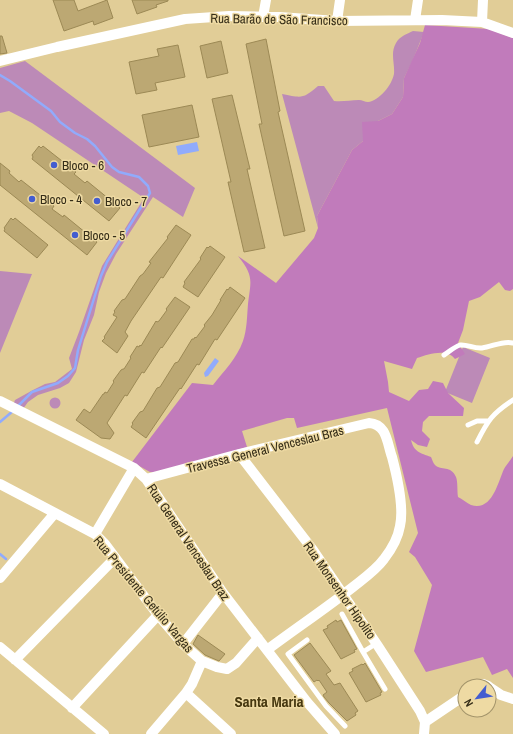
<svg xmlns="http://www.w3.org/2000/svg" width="513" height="734" font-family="'Archivo Narrow',sans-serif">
	<rect width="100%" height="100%" fill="#e1cd97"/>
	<path fill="#bc8ab7" d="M 413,31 L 424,32 L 412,62 L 404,78 L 403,97 L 392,114 L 378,121 L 363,141 L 352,150 L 317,216 L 318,228 L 282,94 C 302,98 303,99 318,86 L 324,86 L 334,101 C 343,102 350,100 359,100 C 362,100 365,102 368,102 C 379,101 392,85 394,74 C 395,64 390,53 396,43 C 400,36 407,34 413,31 Z
		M 25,61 L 195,188 L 183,217 L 153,197 L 116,254 L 106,273 L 99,292 L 94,315 L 84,340 L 76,372 L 69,383 L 60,388 L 38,395 L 28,402 L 23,409 L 13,405 L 15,400 L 33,390 L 45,384 L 55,382 L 72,369 L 69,358 L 79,332 L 102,266 L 144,198 L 32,123 L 9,111 L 0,113 L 0,68 Z
		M 0,271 L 32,274 L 0,353 Z
		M 463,347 L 490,358 L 472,403 L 445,392 Z
		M49.5 403a5.5 5.5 0 1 1 11 0a5.5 5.5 0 1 1-11 0Z"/>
	<path fill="#c17bbb" d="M 425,25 L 489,29 L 513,38 L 513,289 L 510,291 L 505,290 L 499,282 L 480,297 L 469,301 L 463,330 L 458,343 L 465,354 L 455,359 C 447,348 429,354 417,358 L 412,369 L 384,361 L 388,382 L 389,392 L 409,401 L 419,390 L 428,389 L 433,381 L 443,383 L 448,393 L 464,408 L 463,416 L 429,416 L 423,422 L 422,431 L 430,439 L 427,447 L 418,445 L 411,440 C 414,452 420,453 431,457 C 432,459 433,463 435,465 C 441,471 451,465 456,477 C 458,482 457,491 458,497 C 462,499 467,503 471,505 C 492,512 498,482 504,469 C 506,465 510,461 513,456 L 513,678 L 507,669 L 492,675 L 483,657 L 426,672 L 414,651 L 432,585 L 415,557 L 409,552 L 418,533 L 387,408 L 297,428 L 294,418 L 287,418 L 242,431 L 247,447 L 160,473 L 150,472 L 132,462 L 192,383 L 213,385 C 224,371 237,358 243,341 C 247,330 247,316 248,304 C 251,280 254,276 238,256 L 276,283 L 314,238 L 318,228 L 317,216 L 352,150 L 363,141 L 362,122 L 378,121 L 392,114 L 403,97 L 404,78 L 420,43 Z"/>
	<path fill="#91abfc" d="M 197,142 L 199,151 L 178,155 L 176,146 Z
		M 215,358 L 219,361 L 208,376 L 205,377 L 204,373 Z"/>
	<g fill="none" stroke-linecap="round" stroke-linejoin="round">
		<path stroke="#91abfc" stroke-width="2.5" d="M 0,75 L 10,81 L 51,111 L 60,122 L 75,133 L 87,139 L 95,146 L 112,167 L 119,172 L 139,177 L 148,186 L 150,193 L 107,262 L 101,276 L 78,350 L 75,368 L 68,376 L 58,383 L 32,392 L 17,407
			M 0,422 L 13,411
			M 0,554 L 6,559"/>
	</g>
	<path fill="#bca873" stroke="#9c8955" d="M 53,0 L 74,0 L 78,11 L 107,0 L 113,18 L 94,25 L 93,21 L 64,31 Z
		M 132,0 L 168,0 L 168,1 L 156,5 L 157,7 L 137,14 Z
		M 0,36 L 2,36 L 7,53 L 0,54 Z
		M 266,39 L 280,111 L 278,112 L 305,231 L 284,236 L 259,124 L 262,124 L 246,44 Z
		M 221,41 L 228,73 L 207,78 L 200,46 Z
		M 178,45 L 185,77 L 155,83 L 157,90 L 136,94 L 129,62 L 159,56 L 157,49 Z
		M 232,95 L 250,169 L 247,169 L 265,248 L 244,252 L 228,182 L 231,182 L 212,99 Z
		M 192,105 L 199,137 L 149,147 L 142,115 Z
		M 39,146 L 41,148 L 43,146 L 76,172 L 74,174 L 85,183 L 87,181 L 120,208 L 109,221 L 32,159 L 33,157 L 32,155 Z
		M 0,163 L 10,171 L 9,173 L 19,182 L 21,180 L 54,206 L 52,209 L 63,217 L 64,215 L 97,242 L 87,255 L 0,185 Z
		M 11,218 L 13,220 L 15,218 L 48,245 L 37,258 L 4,231 L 5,229 L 4,228 Z
		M 176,225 L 191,235 L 163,278 L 161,277 L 131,321 L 125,332 L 128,336 L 117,353 L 102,341 L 105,338 L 104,337 L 117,317 L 113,315 L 115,312 L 114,311 L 122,300 L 125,299 L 140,276 L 143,274 L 151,263 L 149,262 L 168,238 L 167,237 Z
		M 210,246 L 225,257 L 198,297 L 183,287 L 185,283 L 184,282 L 201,259 L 200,258 L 207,247 L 208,248 Z
		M 230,287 L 245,298 L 217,340 L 215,339 L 199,365 L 197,364 L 181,389 L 180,388 L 146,438 L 131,427 L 133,424 L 132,423 L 140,412 L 143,411 L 157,388 L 160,387 L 175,363 L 178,362 L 192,339 L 194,339 L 195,337 L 196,338 L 205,326 L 204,325 L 212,315 L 221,300 L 220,300 L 227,289 L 228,290 Z
		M 175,297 L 190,307 L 162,348 L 161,347 L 144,373 L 142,372 L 127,396 L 125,395 L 107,423 L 114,433 L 110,439 L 101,438 L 76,420 L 84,409 L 90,413 L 103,394 L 104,394 L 105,392 L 107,393 L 114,382 L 113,381 L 121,370 L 123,369 L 124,369 L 131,358 L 130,357 L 137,346 L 139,347 L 140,345 L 141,346 L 156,321 L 157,322 L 159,321 L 167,310 L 166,309 Z
		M 336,620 L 337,622 L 341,620 L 357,649 L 354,650 L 355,652 L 341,659 L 323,630 L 328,628 L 327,626 Z
		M 198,635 L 225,654 L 219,661 L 205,655 L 193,644 Z
		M 310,643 L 331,671 L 326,674 L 334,685 L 340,683 L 358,711 L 355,713 L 356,715 L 347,721 L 329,703 L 324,697 L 323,695 L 327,692 L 319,680 L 318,681 L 317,680 L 314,682 L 294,655 Z
		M 365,663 L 382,692 L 380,693 L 381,695 L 366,702 L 349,673 L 353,671 L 352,669 L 362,664 L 363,665 Z"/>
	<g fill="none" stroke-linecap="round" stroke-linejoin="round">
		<path stroke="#fff" stroke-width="5" d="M 444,355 C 449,352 454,347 460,345 C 467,344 474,349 482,348 C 492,347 503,340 513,343
			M 468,425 L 477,421 L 488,421
			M 477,442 C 488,420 492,414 513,400
			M 342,614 L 363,652
			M 307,640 L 288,654 L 326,706 L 345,726
			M 377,643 L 363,652 L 385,689"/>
		<path stroke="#fff" stroke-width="10" d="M 263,17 L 266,0
			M 415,20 L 418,0
			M 337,21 L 340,0
			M 482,22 L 483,0
			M 0,61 L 57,47 L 185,19 L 229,16 L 279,17 L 337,21 L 442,20 L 482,22 L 513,33
			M 0,401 L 134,468 L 146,479 L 223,593 L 307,702 L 335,734
			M 239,454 L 313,550 L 378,646 L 420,711 L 425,722 L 424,734
			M 146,479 L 239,454 L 369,423 C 387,424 387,443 392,457 C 397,476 404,508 400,526 C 398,538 391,550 384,559 C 376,570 363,579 353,587 C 325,609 295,629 267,650
			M 0,484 L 95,534 L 105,544 L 158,615 L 183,644 L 202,661 L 217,667 L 227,669 L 236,663 L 258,638
			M 95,534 L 134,468
			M 0,578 L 55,513
			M 183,644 L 223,593
			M 0,647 L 104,734
			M 15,660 L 115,558
			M 478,686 L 483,684 L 488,686
			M 489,687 L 501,695 L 513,699
			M 186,693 L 231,734
			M 72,708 L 158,615
			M 425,722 L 465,695
			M 151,734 L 186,693 L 192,684 L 202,661"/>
	</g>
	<g fill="#445dd0" stroke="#eedaa3" stroke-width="1.5">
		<circle cx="54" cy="165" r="4"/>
		<circle cx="32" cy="199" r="4"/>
		<circle cx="97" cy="201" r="4"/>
		<circle cx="75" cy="235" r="4"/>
	</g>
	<g text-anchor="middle" stroke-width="3" stroke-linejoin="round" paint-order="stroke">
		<g font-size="13" fill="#352d18" stroke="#eedaa3">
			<text transform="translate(279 19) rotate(1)" y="5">Rua Barão de São Francisco</text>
			<text transform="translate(265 449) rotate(-14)" y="5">Travessa General Venceslau Bras</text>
			<text transform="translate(189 542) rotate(56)" y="5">Rua General Venceslau Braz</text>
			<text transform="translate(340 590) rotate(55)" y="5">Rua Monsenhor Hipolito</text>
			<text transform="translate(144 594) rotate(50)" y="5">Rua Presidente Getúlio Vargas</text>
		</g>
		<g font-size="13" fill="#352d18" stroke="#eedaa3" text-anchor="start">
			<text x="62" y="170">Bloco - 6</text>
			<text x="40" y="204">Bloco - 4</text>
			<text x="105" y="206">Bloco - 7</text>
			<text x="83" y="240">Bloco - 5</text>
		</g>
		<g font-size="15" font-weight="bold" fill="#463810" stroke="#eedaa3">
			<text x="269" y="707">Santa Maria</text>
		</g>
	</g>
	<g transform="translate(477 698) rotate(240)"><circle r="19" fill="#eedaa3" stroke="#a4956b"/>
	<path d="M0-3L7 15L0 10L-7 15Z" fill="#445dd0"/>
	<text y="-6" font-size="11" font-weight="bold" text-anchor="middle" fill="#352d18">N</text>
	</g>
</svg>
